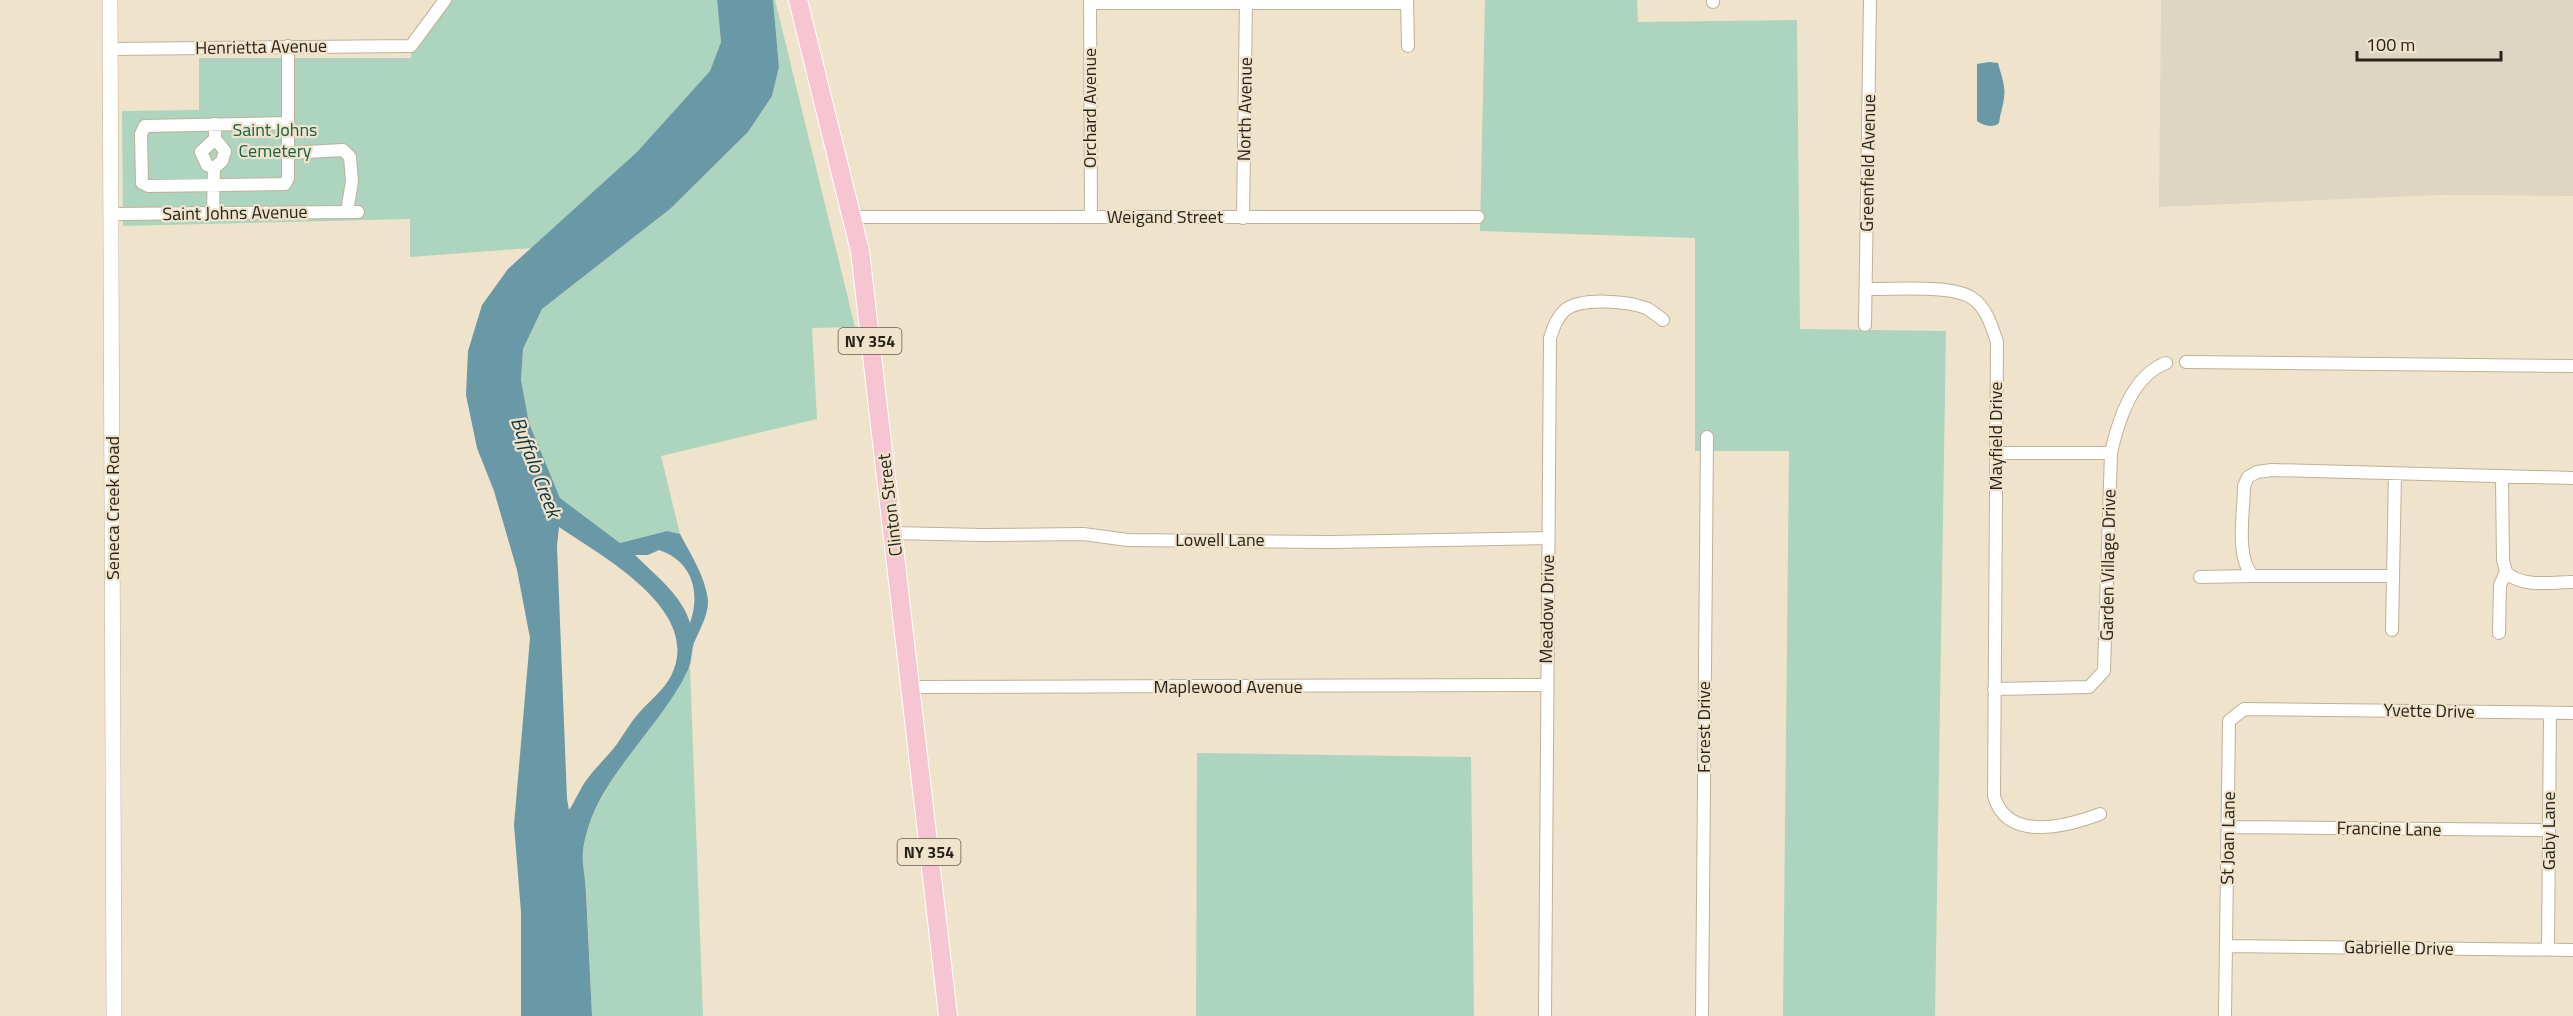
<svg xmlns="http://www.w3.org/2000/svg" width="2573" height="1016" font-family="'Titillium Web',sans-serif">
	<rect width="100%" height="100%" fill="#f0e3cb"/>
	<path fill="#ded6c2" d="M 2161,0 L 2573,0 L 2573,196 L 2441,195 L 2159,207 Z"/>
	<path fill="#acd4bf" d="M 445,0 L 717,0 L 721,42 L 710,71 L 637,152 L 532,248 L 410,257 L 410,219 L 123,226 L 122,111 L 199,110 L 199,58 L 411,58 L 411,46 Z
		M 773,0 L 775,0 L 855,327 L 812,328 L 817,419 L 661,456 L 680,534 L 667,531 L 620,543 L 560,498 L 529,423 L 521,380 L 523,349 L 542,309 L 670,209 L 748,132 L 772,96 L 779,67 Z
		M 1485,0 L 1637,0 L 1638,22 L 1797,20 L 1800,329 L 1946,331 L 1935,1016 L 1783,1016 L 1789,451 L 1695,451 L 1695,238 L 1480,231 Z
		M 690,667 L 703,1016 L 592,1016 C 590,973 588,931 586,888 C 585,878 580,867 581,856 C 589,792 657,723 690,667 Z
		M 1197,753 L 1471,757 L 1474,1016 L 1196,1016 Z"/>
	<path fill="#6998a6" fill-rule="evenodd" d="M 717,0 L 773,0 L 779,67 L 772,96 L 748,132 L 670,209 L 542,309 L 523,349 L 521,380 L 529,423 L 560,498 L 620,543 L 667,531 L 680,534 C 691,555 705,576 708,600 C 709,614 699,631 694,643 C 691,652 692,662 688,670 C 662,725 601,775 586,835 C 579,860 585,869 586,893 C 588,934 590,975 592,1016 L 521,1016 L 521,912 L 514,825 L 530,638 L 517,570 L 494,491 L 477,448 L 466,395 L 468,351 L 482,305 L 508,269 L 637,152 L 710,71 L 721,42 ZM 559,527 C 603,557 704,611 671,676 C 664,690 648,702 638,714 C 630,723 624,734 617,744 C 608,756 597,766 588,778 C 580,788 576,800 569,810 L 567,799 L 557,546 ZM 659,550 C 692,561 701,592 690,623 C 682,595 655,575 635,555 L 648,555 Z
		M 1989,62 L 1998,63 C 2001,75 2006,86 2004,98 C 2003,107 2000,114 1999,123 C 1994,128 1983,126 1977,121 L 1977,64 Z"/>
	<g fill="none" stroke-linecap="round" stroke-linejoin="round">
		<g stroke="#beb19a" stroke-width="14">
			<path id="minor" d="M 1090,0 L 1091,217
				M 1407,0 L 1408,46
				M 1713,2 L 1713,0
				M 1090,3 L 1407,3
				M 111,49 L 411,46 L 445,0
				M 288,123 L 145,126 L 141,134 L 142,183 L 148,186 L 285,184 L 288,178 L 288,46
				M 288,153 L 343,150 L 350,157 L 352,181 L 347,212
				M 214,168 L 207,165 L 201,152 L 215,139
				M 213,213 L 214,168 L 222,161 L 225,151 L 215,139 L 215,124
				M 112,214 L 358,212
				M 851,217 L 1478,217
				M 1243,218 L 1246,0
				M 1866,289 C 1891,290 1952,284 1972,298 C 1987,308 1992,327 1997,342 L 1994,796 C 2007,843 2068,826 2100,814
				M 1865,325 L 1870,0
				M 2186,362 L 2573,366
				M 1996,453 L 2111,453
				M 2502,478 L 2503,560 L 2506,572
				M 893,533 L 982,535 L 1083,534 L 1128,540 L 1330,542 L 1548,538
				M 2393,576 L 2253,576 C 2235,558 2244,511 2244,486 L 2248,477 L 2257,472 L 2272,470 L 2573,478
				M 2200,577 L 2253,576
				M 2392,630 L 2395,473
				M 2499,633 L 2500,585 L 2506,572 C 2520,588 2554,582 2573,582
				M 911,687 L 1546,685
				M 1994,689 L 2089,687 L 2104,671 L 2111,453 C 2118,421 2133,375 2166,363
				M 2228,827 L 2549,830
				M 2226,946 L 2573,950
				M 2548,949 L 2550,713
				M 1545,1016 L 1550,338 C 1553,328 1557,317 1565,310 C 1582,297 1630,301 1648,309 C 1653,312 1658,316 1663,320
				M 1702,1016 L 1707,437
				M 2225,1016 L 2229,721 L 2244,709 L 2573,713"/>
		</g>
		<g stroke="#beb19a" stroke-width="16">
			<path id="tertiary" d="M 110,0 L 114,1016"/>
		</g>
		<g stroke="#fff" stroke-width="20">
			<path id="primary" d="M 798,0 L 860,251 L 948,1016"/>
		</g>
		<use href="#minor" stroke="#fff" stroke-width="12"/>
		<use href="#tertiary" stroke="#fff" stroke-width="15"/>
		<use href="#primary" stroke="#f7c5d1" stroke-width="18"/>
	</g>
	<g text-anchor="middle" stroke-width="4.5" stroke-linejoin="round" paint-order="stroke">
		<g fill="#f0e3cb" stroke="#645d4f" stroke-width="1.5">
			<rect x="838.5" y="328" width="63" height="26" rx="4.5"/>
			<rect x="897.5" y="839" width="63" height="26" rx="4.5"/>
		</g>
		<g font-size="16" font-weight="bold" fill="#28231a">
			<text x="870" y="347">NY 354</text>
			<text x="929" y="858">NY 354</text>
		</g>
		<g font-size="18" fill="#28231a" stroke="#f0e3cb">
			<text transform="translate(261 47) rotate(-1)" y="6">Henrietta Avenue</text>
			<text transform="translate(1090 108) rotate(-90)" y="6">Orchard Avenue</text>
			<text transform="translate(1245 109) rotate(-89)" y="6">North Avenue</text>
			<text transform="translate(1868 163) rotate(-89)" y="6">Greenfield Avenue</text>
			<text transform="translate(235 213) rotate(-1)" y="6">Saint Johns Avenue</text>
			<text x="1165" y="223">Weigand Street</text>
			<text transform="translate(1996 436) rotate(-90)" y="6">Mayfield Drive</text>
			<text transform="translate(890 505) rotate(-97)" y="6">Clinton Street</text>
			<text transform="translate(113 508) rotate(-90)" y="6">Seneca Creek Road</text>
			<text x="1220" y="546">Lowell Lane</text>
			<text transform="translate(2108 565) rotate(-89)" y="6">Garden Village Drive</text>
			<text transform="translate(1547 609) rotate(-89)" y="6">Meadow Drive</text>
			<text x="1228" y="693">Maplewood Avenue</text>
			<text transform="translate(2429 711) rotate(1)" y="6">Yvette Drive</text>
			<text transform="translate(1704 727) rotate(-90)" y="6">Forest Drive</text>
			<text transform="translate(2389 829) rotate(1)" y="6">Francine Lane</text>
			<text transform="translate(2549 831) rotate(-90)" y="6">Gaby Lane</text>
			<text transform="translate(2228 838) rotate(-89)" y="6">St Joan Lane</text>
			<text transform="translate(2399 948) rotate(1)" y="6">Gabrielle Drive</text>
		</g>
		<g font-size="18" fill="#176045" stroke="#f0e3cb">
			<text x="275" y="136">Saint Johns<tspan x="275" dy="21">Cemetery</tspan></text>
		</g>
		<g font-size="20" font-style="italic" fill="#093641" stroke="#f0e3cb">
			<text transform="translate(536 467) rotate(69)" y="7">Buffalo Creek</text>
		</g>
	</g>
	<path d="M2357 51v9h144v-9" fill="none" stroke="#28231a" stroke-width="3"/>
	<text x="2366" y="51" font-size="18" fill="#28231a" stroke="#f0e3cb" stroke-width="4.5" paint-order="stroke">100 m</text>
</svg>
